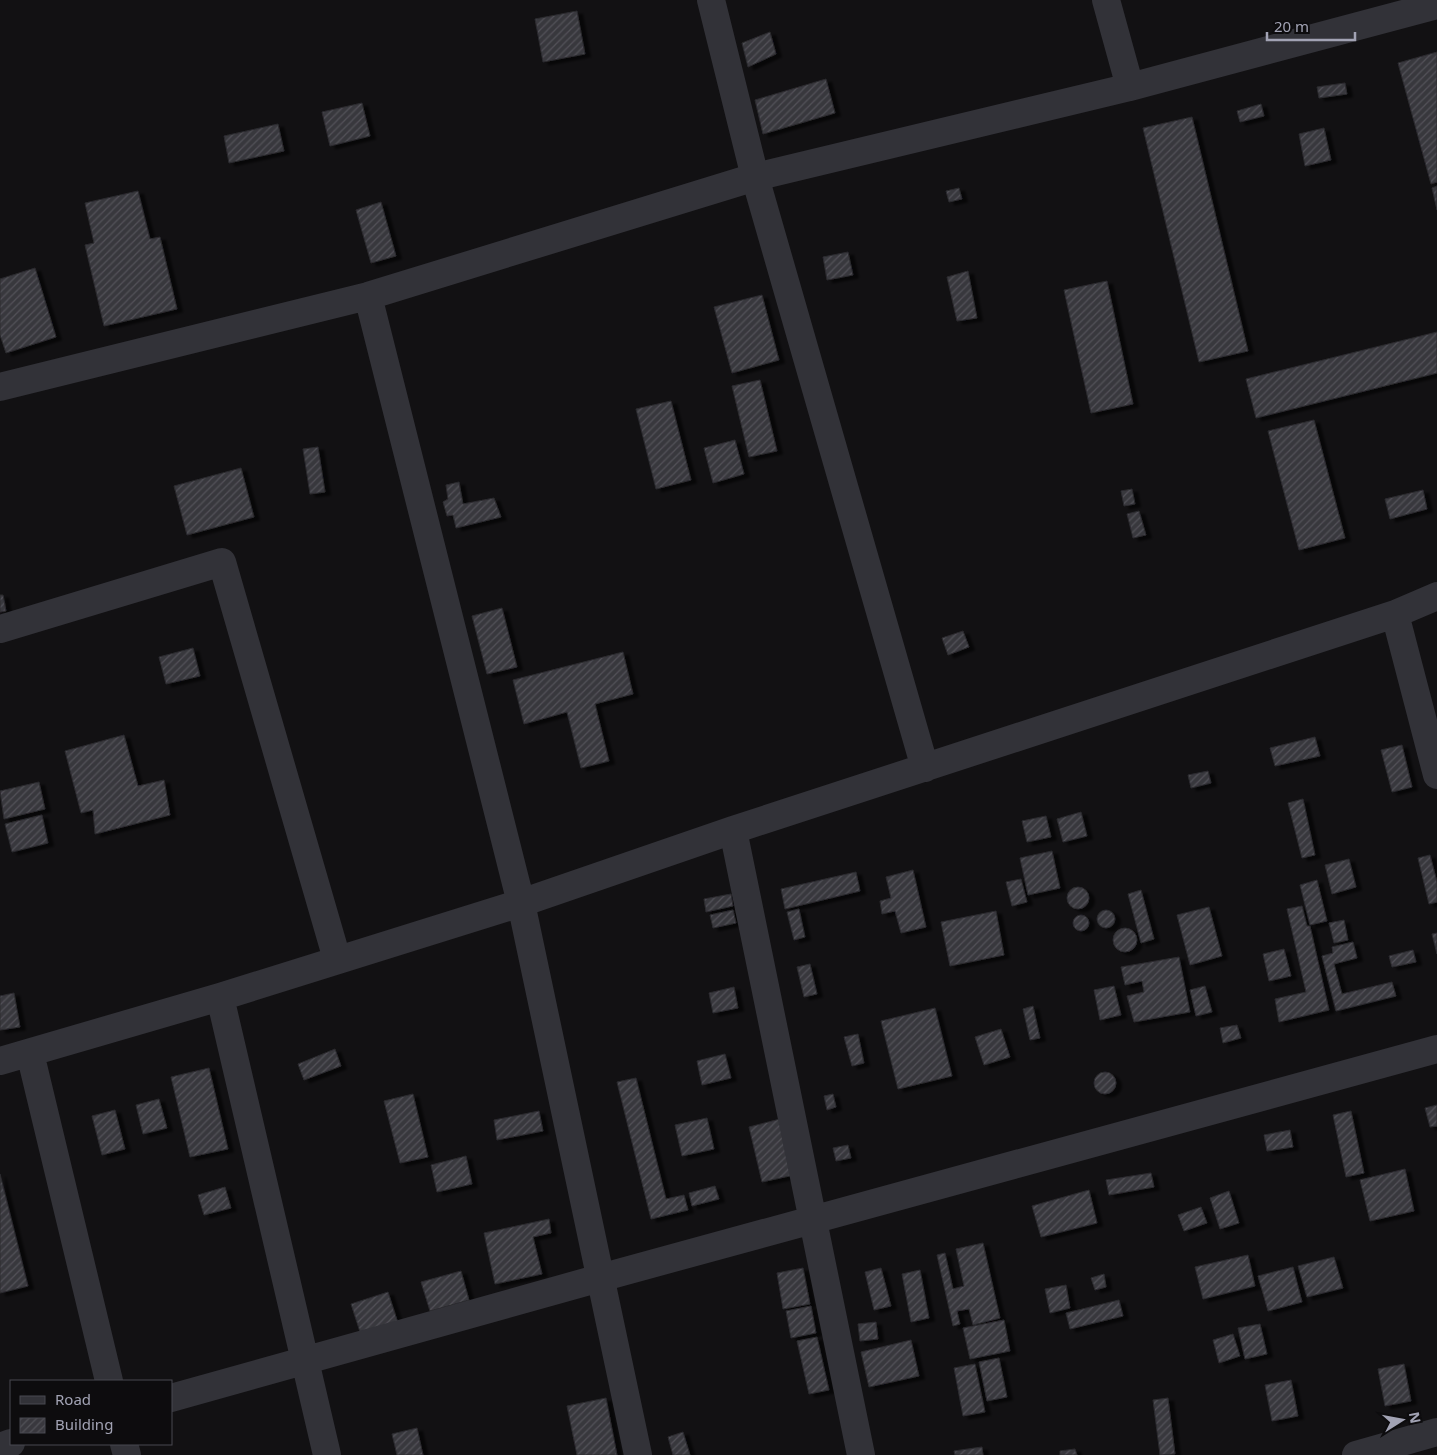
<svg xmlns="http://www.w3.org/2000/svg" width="1437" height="1455" font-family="'Noto Sans',sans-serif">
	<defs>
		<pattern id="building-hatch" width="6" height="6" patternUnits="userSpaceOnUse" patternTransform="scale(1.25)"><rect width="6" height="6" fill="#39383e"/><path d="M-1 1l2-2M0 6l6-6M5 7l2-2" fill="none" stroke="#525258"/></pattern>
		<filter id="shadow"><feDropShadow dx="5.5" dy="3" stdDeviation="1" flood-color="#0009"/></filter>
	</defs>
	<rect width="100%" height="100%" fill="#121113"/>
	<path fill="url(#building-hatch)" stroke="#2c2b2f" filter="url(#shadow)" d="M 577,11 L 585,54 L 543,62 L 535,19 Z
		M 770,32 L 776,54 L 748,67 L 742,43 Z
		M 1437,52 L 1437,182 L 1431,184 L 1398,63 Z
		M 826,79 L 835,113 L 763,134 L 755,100 Z
		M 1345,83 L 1347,94 L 1319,98 L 1317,87 Z
		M 362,103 L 370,136 L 330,146 L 322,112 Z
		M 1261,104 L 1264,116 L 1240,122 L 1237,111 Z
		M 1192,117 L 1248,351 L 1199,362 L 1143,128 Z
		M 278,124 L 284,151 L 229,163 L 224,136 Z
		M 1324,128 L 1331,160 L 1305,166 L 1299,134 Z
		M 1437,186 L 1437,210 L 1432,188 Z
		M 959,188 L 962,199 L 949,202 L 946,191 Z
		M 138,191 L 150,239 L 160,237 L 177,309 L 104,326 L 85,245 L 94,243 L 85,203 Z
		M 381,202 L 396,256 L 371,263 L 356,210 Z
		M 848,252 L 853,275 L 827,280 L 823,257 Z
		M 35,268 L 56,337 L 6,353 L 0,335 L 0,279 Z
		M 968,271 L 977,318 L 957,321 L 947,277 Z
		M 1107,281 L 1133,404 L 1091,413 L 1064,290 Z
		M 762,295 L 779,360 L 732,373 L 714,307 Z
		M 1437,332 L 1437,373 L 1256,418 L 1246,379 Z
		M 760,380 L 777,451 L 749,457 L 732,386 Z
		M 671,401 L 691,480 L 656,489 L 636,409 Z
		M 1314,420 L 1345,538 L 1299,550 L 1268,431 Z
		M 735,440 L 744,474 L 713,483 L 704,448 Z
		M 318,447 L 325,492 L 310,494 L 303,449 Z
		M 241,468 L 254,517 L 187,535 L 174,486 Z
		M 459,482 L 463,504 L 494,498 L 501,517 L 456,528 L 453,515 L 447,516 L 443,502 L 448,499 L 446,485 Z
		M 1132,489 L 1135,504 L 1124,506 L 1121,491 Z
		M 1423,490 L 1427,509 L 1390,519 L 1385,499 Z
		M 1139,511 L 1146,535 L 1133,538 L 1127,514 Z
		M 0,595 L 3,595 L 6,611 L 0,612 Z
		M 502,608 L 517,667 L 487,674 L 472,616 Z
		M 963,631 L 969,647 L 948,655 L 942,638 Z
		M 193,648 L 200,676 L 166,684 L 159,657 Z
		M 623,652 L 633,694 L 595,704 L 609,761 L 581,768 L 567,712 L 524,724 L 513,680 Z
		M 124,735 L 138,786 L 164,780 L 170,815 L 95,834 L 93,810 L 81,813 L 65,751 Z
		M 1315,737 L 1320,756 L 1275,766 L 1270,748 Z
		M 1402,745 L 1412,787 L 1392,792 L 1381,750 Z
		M 1208,771 L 1211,783 L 1191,788 L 1188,775 Z
		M 39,782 L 45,809 L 4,819 L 0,791 Z
		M 1303,799 L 1315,855 L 1302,858 L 1288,803 Z
		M 1081,812 L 1087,836 L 1063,842 L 1057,819 Z
		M 42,815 L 48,843 L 12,852 L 5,824 Z
		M 1046,816 L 1051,837 L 1027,842 L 1022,821 Z
		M 1052,851 L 1060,888 L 1028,895 L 1020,858 Z
		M 1430,855 L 1437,882 L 1437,902 L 1429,904 L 1418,858 Z
		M 1349,859 L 1356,887 L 1332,894 L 1325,865 Z
		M 913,870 L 926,927 L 901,933 L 895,911 L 882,914 L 880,901 L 891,898 L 886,877 Z
		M 856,872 L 860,891 L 785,909 L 781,889 Z
		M 1021,879 L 1027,902 L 1012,906 L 1006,882 Z
		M 1317,880 L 1327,921 L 1310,925 L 1300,885 Z
		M1067 898a11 11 0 1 1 22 0a11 11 0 1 1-22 0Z
		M 1141,890 L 1154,939 L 1141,943 L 1128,894 Z
		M 731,894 L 733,906 L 706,912 L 704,899 Z
		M 1302,906 L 1307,926 L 1310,926 L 1329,1010 L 1279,1022 L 1275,999 L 1306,992 L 1287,909 Z
		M 1209,907 L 1222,956 L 1190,965 L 1177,915 Z
		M 799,909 L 805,937 L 794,940 L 787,912 Z
		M 733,910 L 736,923 L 713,928 L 710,915 Z
		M1097 919a9 9 0 1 1 18 0a9 9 0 1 1-18 0Z
		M 996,911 L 1004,955 L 950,966 L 941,922 Z
		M1073 923a8 8 0 1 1 16 0a8 8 0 1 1-16 0Z
		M 1344,920 L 1348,940 L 1334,943 L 1329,923 Z
		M1113 940a12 12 0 1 1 24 0a12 12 0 1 1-24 0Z
		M 1437,933 L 1437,954 L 1432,934 Z
		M 1353,942 L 1357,958 L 1334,964 L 1342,994 L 1392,982 L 1396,996 L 1336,1011 L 1322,956 L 1333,953 L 1332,947 Z
		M 1284,949 L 1291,976 L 1269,981 L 1263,954 Z
		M 1413,950 L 1416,962 L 1392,967 L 1389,956 Z
		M 1179,957 L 1190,1012 L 1134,1022 L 1127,996 L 1144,992 L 1142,981 L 1125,985 L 1121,967 Z
		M 810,964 L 817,994 L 804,997 L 797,967 Z
		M 1114,986 L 1121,1015 L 1100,1020 L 1094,990 Z
		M 1205,986 L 1212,1012 L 1196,1016 L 1190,990 Z
		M 734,987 L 738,1008 L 713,1013 L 709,993 Z
		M 14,993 L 20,1027 L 0,1030 L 0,996 Z
		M 1033,1006 L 1040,1038 L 1030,1040 L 1023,1009 Z
		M 935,1008 L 952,1076 L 898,1089 L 881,1021 Z
		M 1237,1025 L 1241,1038 L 1223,1043 L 1220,1028 Z
		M 1001,1029 L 1010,1057 L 984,1065 L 975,1037 Z
		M 858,1034 L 864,1063 L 852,1066 L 844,1037 Z
		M 335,1049 L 341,1066 L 304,1080 L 298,1064 Z
		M 725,1054 L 731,1078 L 702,1085 L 697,1061 Z
		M 209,1068 L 228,1149 L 190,1157 L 171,1077 Z
		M1094 1083a11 11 0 1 1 22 0a11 11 0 1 1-22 0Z
		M 636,1078 L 666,1199 L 684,1195 L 688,1210 L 651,1219 L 617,1082 Z
		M 413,1094 L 428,1157 L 400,1163 L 384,1101 Z
		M 833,1094 L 836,1107 L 827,1110 L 824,1096 Z
		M 159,1099 L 167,1128 L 143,1134 L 136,1105 Z
		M 1437,1105 L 1437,1126 L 1430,1127 L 1425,1108 Z
		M 115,1110 L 125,1149 L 102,1155 L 92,1116 Z
		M 539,1111 L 543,1131 L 497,1140 L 494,1120 Z
		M 1351,1111 L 1364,1173 L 1346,1177 L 1333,1115 Z
		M 707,1118 L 714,1149 L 682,1156 L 675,1125 Z
		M 780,1119 L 794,1175 L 762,1182 L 749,1127 Z
		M 1290,1130 L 1293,1147 L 1267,1151 L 1264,1135 Z
		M 848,1145 L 851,1158 L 836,1161 L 833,1148 Z
		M 466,1156 L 472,1184 L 437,1192 L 431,1165 Z
		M 1405,1169 L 1414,1211 L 1370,1221 L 1360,1180 Z
		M 1151,1173 L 1154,1187 L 1109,1195 L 1106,1180 Z
		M 0,1174 L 28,1286 L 0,1293 Z
		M 715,1186 L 719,1199 L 692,1206 L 689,1193 Z
		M 225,1187 L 231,1208 L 204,1215 L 198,1195 Z
		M 1089,1190 L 1097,1223 L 1041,1237 L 1032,1206 Z
		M 1229,1191 L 1239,1223 L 1220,1229 L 1210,1198 Z
		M 1201,1207 L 1207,1223 L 1184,1231 L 1178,1215 Z
		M 549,1219 L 551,1233 L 533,1237 L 542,1274 L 495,1284 L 484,1233 Z
		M 983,1243 L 1000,1318 L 973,1325 L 969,1309 L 957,1311 L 960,1324 L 953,1326 L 937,1255 L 945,1253 L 953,1289 L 964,1286 L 956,1249 Z
		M 1248,1255 L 1255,1286 L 1203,1299 L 1195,1267 Z
		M 1334,1257 L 1343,1288 L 1307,1297 L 1298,1266 Z
		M 1293,1267 L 1302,1302 L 1268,1311 L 1258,1276 Z
		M 803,1268 L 810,1304 L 783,1309 L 777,1273 Z
		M 881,1268 L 891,1306 L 874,1310 L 865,1272 Z
		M 920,1270 L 929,1318 L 911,1322 L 902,1274 Z
		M 461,1271 L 469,1300 L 430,1311 L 421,1282 Z
		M 1104,1274 L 1106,1287 L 1095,1290 L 1091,1278 Z
		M 1066,1285 L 1070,1308 L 1050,1313 L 1045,1289 Z
		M 388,1292 L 398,1323 L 361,1335 L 351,1304 Z
		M 1119,1300 L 1123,1316 L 1070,1329 L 1066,1313 Z
		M 811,1306 L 816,1333 L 791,1338 L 786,1311 Z
		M 1004,1320 L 1010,1351 L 970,1359 L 963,1328 Z
		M 876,1322 L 878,1339 L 860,1341 L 858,1324 Z
		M 1260,1324 L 1267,1354 L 1245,1359 L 1238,1328 Z
		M 1233,1334 L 1240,1356 L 1219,1363 L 1213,1340 Z
		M 817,1337 L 829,1390 L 809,1394 L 797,1341 Z
		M 911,1340 L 919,1376 L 869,1387 L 861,1352 Z
		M 999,1358 L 1007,1397 L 987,1401 L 979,1362 Z
		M 975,1364 L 985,1412 L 963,1416 L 954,1368 Z
		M 1404,1364 L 1411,1401 L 1385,1406 L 1378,1369 Z
		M 1291,1380 L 1298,1416 L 1272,1421 L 1265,1385 Z
		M 606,1398 L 617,1455 L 577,1455 L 567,1406 Z
		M 1168,1398 L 1175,1454 L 1160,1455 L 1153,1400 Z
		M 417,1428 L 423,1455 L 397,1455 L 392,1434 Z
		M 683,1432 L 690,1455 L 673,1455 L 668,1437 Z
		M 982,1447 L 983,1455 L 955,1455 L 954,1451 Z
		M 1075,1449 L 1077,1455 L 1060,1455 L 1060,1451 Z"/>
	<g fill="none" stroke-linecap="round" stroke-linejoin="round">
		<path stroke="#323238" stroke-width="28" d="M 711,0 L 755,177 L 925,768
			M 1106,0 L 1130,87
			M 368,296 L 521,903 L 638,1455
			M 0,387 L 368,296 L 755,177 L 1130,87 L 1437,5
			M 1395,614 L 1437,775
			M 0,629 L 222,562 L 337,959
			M 733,830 L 861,1455
			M 220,997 L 327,1455
			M 30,1053 L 109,1381
			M 0,1061 L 220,997 L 521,903 L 733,830 L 1395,614 L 1437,596
			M 171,1398 L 600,1278 L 1437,1049
			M 124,1444 L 127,1455
			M 0,1447 L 11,1443
			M 1356,1455 L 1437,1432"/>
	</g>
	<rect x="10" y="1380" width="162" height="65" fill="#0d0c0e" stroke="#494850"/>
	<rect x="20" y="1396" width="25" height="8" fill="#323238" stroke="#494850"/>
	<text x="55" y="1405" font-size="15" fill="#a2a3b4">Road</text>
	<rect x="20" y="1418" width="25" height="15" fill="url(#building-hatch)" stroke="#494850"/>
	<text x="55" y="1430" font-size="15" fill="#a2a3b4">Building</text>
	<g transform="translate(1402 1420) rotate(79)" stroke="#0d0c0e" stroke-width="4" paint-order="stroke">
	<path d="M0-4L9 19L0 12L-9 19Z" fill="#a2a3b4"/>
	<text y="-8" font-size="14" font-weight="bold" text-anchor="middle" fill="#a2a3b4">N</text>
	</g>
	<path d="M1267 32v8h88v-8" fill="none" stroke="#a2a3b4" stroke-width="2.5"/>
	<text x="1274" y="32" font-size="15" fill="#a2a3b4" stroke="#0d0c0e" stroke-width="4" paint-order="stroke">20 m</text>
</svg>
